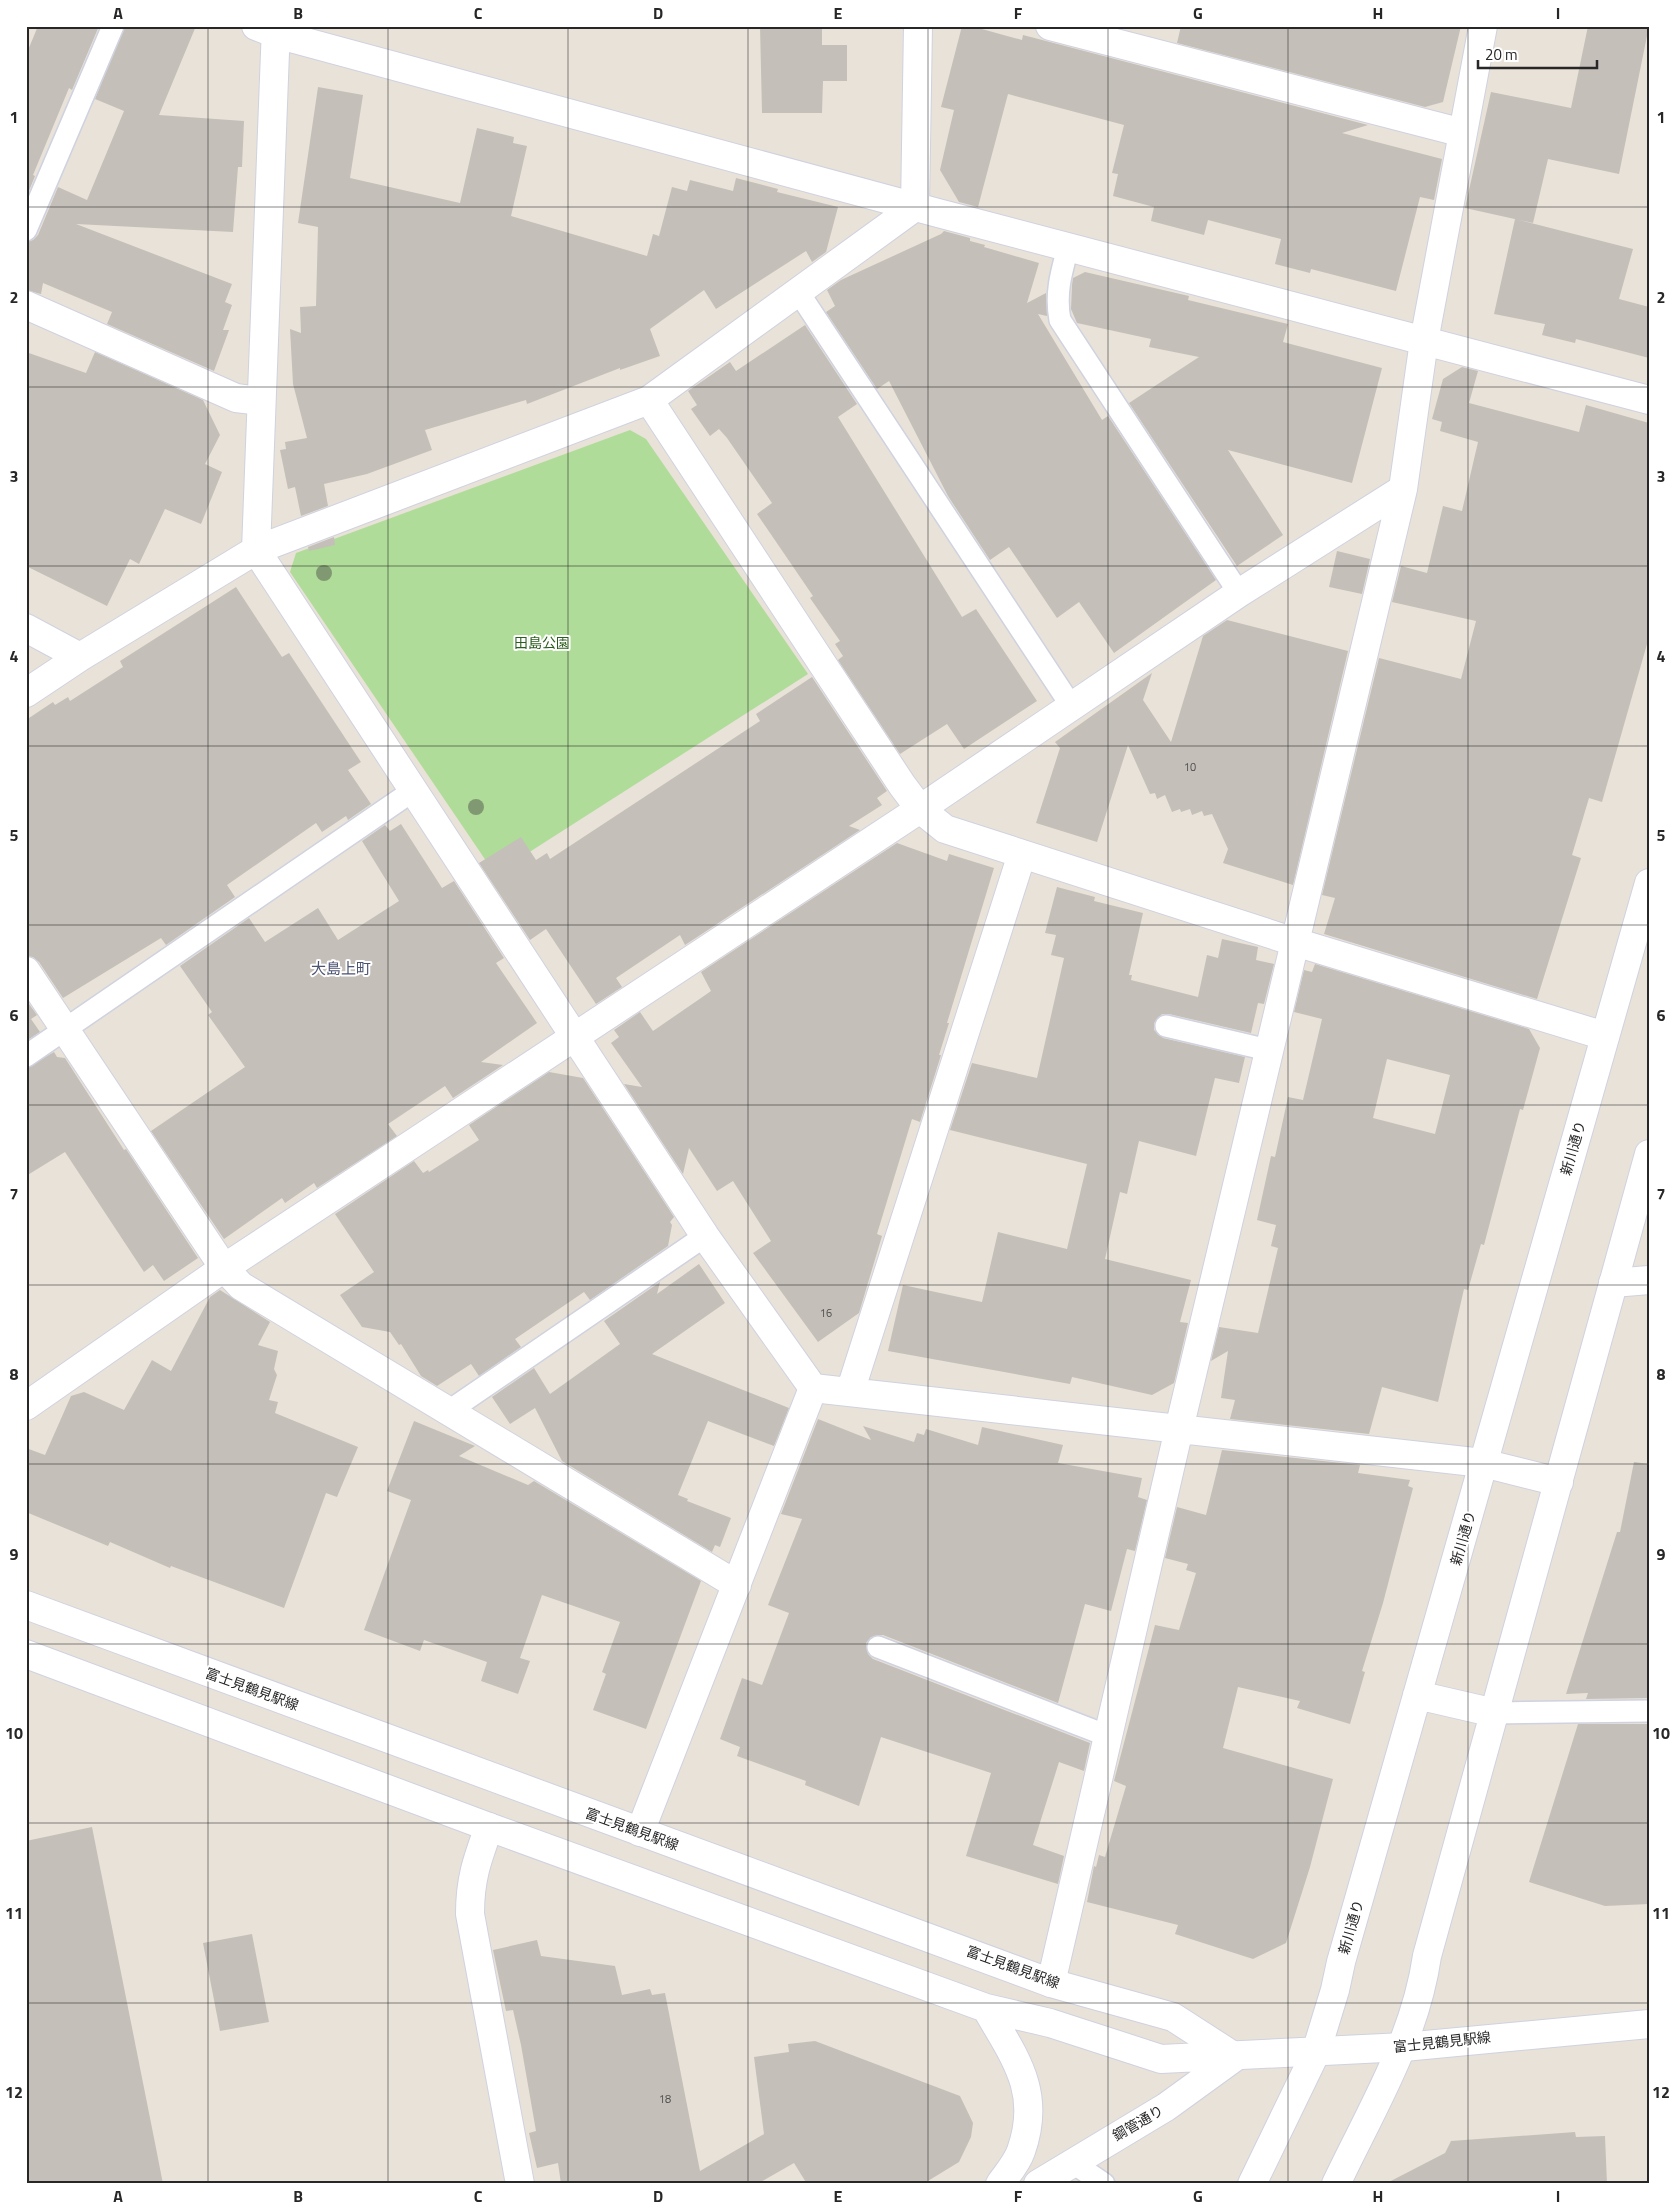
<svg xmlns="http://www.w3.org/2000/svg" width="1675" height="2210" font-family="'Titillium Web','Noto Sans JP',sans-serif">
	<rect width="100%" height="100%" fill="#e9e2d9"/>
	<path fill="#b0dc99" d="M 630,430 L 646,439 L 808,674 L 495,874 L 290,572 L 296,553 Z"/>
	<path fill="#c4bfb9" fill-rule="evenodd" d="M 38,26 L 99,26 L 72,90 L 69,88 L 33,175 L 35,176 L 26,198 L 26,55 Z
		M 125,26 L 196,26 L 159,115 L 244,121 L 242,167 L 238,167 L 233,232 L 76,224 L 232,284 L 225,302 L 232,305 L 223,330 L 229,330 L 214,371 L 107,324 L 112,312 L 43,283 L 41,294 L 26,290 L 26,242 L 33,240 L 38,235 L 58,187 L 87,200 L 124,111 L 95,99 Z
		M 760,26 L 822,26 L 822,45 L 847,45 L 847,81 L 823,81 L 822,113 L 762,113 Z
		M 962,26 L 971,26 L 1022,40 L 1023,35 L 1368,125 L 1342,133 L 1442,159 L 1434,200 L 1420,197 L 1396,291 L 1311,269 L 1310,273 L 1275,264 L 1281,239 L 1208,220 L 1204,235 L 1151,221 L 1154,207 L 1113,196 L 1118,174 L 1112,173 L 1124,125 L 1008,94 L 978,207 L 959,202 L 940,170 L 954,110 L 941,107 Z
		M 1181,26 L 1461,26 L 1443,102 L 1425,107 L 1177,43 Z
		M 1588,26 L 1649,26 L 1619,174 L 1548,159 L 1533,223 L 1465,208 L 1491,92 L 1571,108 Z
		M 318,87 L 363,95 L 350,178 L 460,203 L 477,128 L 514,137 L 513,143 L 527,146 L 511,216 L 647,256 L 653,234 L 659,236 L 672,187 L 687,191 L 690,180 L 733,191 L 736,178 L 778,189 L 777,192 L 838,207 L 826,252 L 812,262 L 806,251 L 716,309 L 704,290 L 650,329 L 660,356 L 620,370 L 620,368 L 527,404 L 526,400 L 425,430 L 432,450 L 367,474 L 324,484 L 328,506 L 301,516 L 295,487 L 288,489 L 280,450 L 286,449 L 285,442 L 307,438 L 293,384 L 290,329 L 301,333 L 300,307 L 316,306 L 318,227 L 298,223 Z
		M 1515,219 L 1633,249 L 1619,299 L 1649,307 L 1649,358 L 1576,339 L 1575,343 L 1542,335 L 1545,324 L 1494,314 Z
		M 944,231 L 970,238 L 970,241 L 985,245 L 984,247 L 1039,263 L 1027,303 L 1046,293 L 1047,316 L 1038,314 L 1102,420 L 1108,416 L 1216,580 L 1114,653 L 1079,602 L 1057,618 L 1009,547 L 990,560 L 948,496 L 889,381 L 877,389 L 826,312 L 835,306 L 827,290 L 841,280 L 941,234 Z
		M 1085,272 L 1189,296 L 1188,300 L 1288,324 L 1283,342 L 1382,368 L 1352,483 L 1228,450 L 1283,535 L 1237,566 L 1129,403 L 1199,357 L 1149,347 L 1151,339 L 1077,323 L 1071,309 L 1072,285 L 1073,278 Z
		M 805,325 L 857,404 L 838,417 L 962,617 L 976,609 L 1037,701 L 964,749 L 947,724 L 900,754 L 838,660 L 843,656 L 835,644 L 840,641 L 810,598 L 813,596 L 757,514 L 772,503 L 727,438 L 719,429 L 710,436 L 691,409 L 697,405 L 688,391 L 730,362 L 736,371 Z
		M 26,352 L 86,373 L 95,352 L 203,400 L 220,435 L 205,464 L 222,472 L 201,524 L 165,509 L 139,564 L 130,559 L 107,606 L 26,566 Z
		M 1462,367 L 1478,371 L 1469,403 L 1579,432 L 1586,405 L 1649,423 L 1649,637 L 1602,802 L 1589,798 L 1572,855 L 1581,858 L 1537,999 L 1324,934 L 1335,898 L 1322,895 L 1379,658 L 1461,679 L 1476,621 L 1392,602 L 1401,566 L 1427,573 L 1443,506 L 1462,511 L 1478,442 L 1440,431 L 1442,422 L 1432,419 L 1443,379 Z
		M 334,537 L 335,545 L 309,551 L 308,547 Z
		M 1337,551 L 1370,559 L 1362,594 L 1329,587 Z
		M 236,587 L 282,657 L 289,653 L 361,762 L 348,770 L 371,804 L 348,820 L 346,816 L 322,832 L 316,823 L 227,885 L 235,897 L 166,945 L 161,938 L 63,998 L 39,962 L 33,957 L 26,956 L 26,720 L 53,702 L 55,705 L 68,697 L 70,701 L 123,667 L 120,661 Z
		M 1227,620 L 1348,651 L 1293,885 L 1223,863 L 1228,849 L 1212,814 L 1204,816 L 1202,811 L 1192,815 L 1190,809 L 1181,812 L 1180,809 L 1172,812 L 1165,795 L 1157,799 L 1155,793 L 1150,794 L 1128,745 L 1097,842 L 1036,823 L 1060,748 L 1055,742 L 1152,673 L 1143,700 L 1171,742 L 1203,636 Z
		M 812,677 L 887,791 L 877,798 L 882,805 L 849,826 L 860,830 L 685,945 L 680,935 L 616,978 L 622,987 L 596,1004 L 546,929 L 530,940 L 479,863 L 521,837 L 536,860 L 547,853 L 550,859 L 760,721 L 756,714 Z
		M 401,824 L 442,888 L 454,881 L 504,958 L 496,963 L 537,1023 L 481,1062 L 503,1065 L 453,1098 L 445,1086 L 388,1124 L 397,1136 L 317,1188 L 314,1183 L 285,1203 L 282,1198 L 224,1239 L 151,1131 L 245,1067 L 208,1015 L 212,1012 L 180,966 L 249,918 L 265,942 L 318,908 L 338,940 L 399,901 L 362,841 L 385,825 L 390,831 Z
		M 897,843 L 947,861 L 949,854 L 994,868 L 947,1023 L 949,1023 L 939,1055 L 941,1055 L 920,1122 L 912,1119 L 877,1234 L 882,1236 L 859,1313 L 818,1342 L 753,1253 L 771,1241 L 733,1181 L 717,1191 L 689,1148 L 683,1174 L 624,1084 L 642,1087 L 611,1043 L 619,1037 L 614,1030 L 640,1012 L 653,1031 L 701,998 L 711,991 L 701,972 Z
		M 1057,887 L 1095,897 L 1094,901 L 1143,913 L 1129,975 L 1132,975 L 1131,980 L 1198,997 L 1207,955 L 1218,958 L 1222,939 L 1258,947 L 1256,960 L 1274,964 L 1264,1004 L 1258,1003 L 1251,1033 L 1169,1014 L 1162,1014 L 1154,1023 L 1154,1030 L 1163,1038 L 1245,1057 L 1239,1083 L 1215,1078 L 1196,1156 L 1139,1141 L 1127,1194 L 1120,1192 L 1105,1259 L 1191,1280 L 1180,1322 L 1188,1323 L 1174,1383 L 1152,1395 L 1072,1377 L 1070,1384 L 888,1351 L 903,1285 L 982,1302 L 998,1232 L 1067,1249 L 1087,1164 L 950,1130 L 972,1063 L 1037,1078 L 1064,958 L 1051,955 L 1056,935 L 1045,933 Z
		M 1315,964 L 1529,1029 L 1540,1048 L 1523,1110 L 1520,1109 L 1484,1245 L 1481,1244 L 1468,1290 L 1464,1289 L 1438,1402 L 1382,1387 L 1369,1434 L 1230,1419 L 1235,1400 L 1221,1398 L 1228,1351 L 1211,1361 L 1219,1327 L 1258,1333 L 1278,1248 L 1271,1246 L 1276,1225 L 1257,1220 L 1271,1156 L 1275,1157 L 1288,1097 L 1303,1100 L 1322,1019 L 1294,1012 L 1304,970 L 1312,972 ZM 1387,1059 L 1450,1075 L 1435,1134 L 1373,1118 Z
		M 26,1000 L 37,1015 L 31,1019 L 40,1032 L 26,1041 Z
		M 54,1052 L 57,1057 L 65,1058 L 124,1150 L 126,1149 L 198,1258 L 164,1281 L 153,1265 L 144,1272 L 65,1152 L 26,1176 L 26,1068 Z
		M 549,1072 L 583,1078 L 674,1217 L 670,1222 L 672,1225 L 668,1246 L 590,1300 L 584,1292 L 515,1339 L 521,1347 L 479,1376 L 471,1364 L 437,1386 L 421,1376 L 401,1344 L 399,1345 L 390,1332 L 362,1327 L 340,1295 L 374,1272 L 335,1214 L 414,1161 L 423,1173 L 428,1170 L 429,1172 L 479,1140 L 469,1125 Z
		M 699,1264 L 725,1303 L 652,1354 L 789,1408 L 774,1446 L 708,1421 L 678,1495 L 688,1499 L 687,1501 L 731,1518 L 720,1547 L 715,1545 L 712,1552 L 562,1461 L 535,1408 L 510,1424 L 492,1397 L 534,1368 L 550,1394 L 620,1344 L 604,1321 L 660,1282 L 657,1294 Z
		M 220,1290 L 270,1322 L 258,1345 L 278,1351 L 274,1369 L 277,1375 L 269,1400 L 278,1402 L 275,1413 L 358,1447 L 337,1497 L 326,1493 L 284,1608 L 171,1566 L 170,1568 L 110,1542 L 108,1546 L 26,1512 L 26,1448 L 45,1455 L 71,1396 L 84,1392 L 124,1410 L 152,1360 L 171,1371 L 210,1297 Z
		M 818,1419 L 871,1440 L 863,1426 L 914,1442 L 917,1433 L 924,1435 L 926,1429 L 978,1445 L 982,1427 L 1063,1445 L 1058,1463 L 1142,1478 L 1138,1497 L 1147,1500 L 1135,1551 L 1127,1549 L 1111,1611 L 1085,1604 L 1058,1703 L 883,1635 L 871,1637 L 866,1643 L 868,1654 L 873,1659 L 1090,1743 L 1084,1771 L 1059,1762 L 1033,1845 L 1064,1856 L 1058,1884 L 966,1856 L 991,1773 L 881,1737 L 859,1806 L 805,1785 L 806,1781 L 737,1756 L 740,1747 L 720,1739 L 742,1678 L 762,1685 L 789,1613 L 768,1605 L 802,1519 L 781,1514 Z
		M 414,1421 L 475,1446 L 459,1456 L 528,1485 L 534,1481 L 701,1581 L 646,1729 L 593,1710 L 606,1674 L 602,1672 L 620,1622 L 542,1595 L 520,1658 L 530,1661 L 518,1694 L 481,1681 L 487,1662 L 424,1640 L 420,1651 L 364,1630 L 411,1500 L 387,1491 Z
		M 1222,1450 L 1360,1465 L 1358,1473 L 1410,1480 L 1408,1486 L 1413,1488 L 1383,1603 L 1362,1671 L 1365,1672 L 1350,1724 L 1297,1708 L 1300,1701 L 1238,1687 L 1223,1748 L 1333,1779 L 1310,1867 L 1286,1943 L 1253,1959 L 1175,1934 L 1178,1925 L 1087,1902 L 1094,1866 L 1096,1867 L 1099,1855 L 1105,1857 L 1126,1786 L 1114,1781 L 1155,1625 L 1179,1630 L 1196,1573 L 1186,1570 L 1188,1564 L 1165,1558 L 1177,1507 L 1206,1515 Z
		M 1634,1462 L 1649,1464 L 1649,1698 L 1586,1699 L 1588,1693 L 1566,1694 L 1617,1532 L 1620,1532 Z
		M 1578,1724 L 1649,1724 L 1649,1904 L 1605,1906 L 1529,1882 Z
		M 92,1827 L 156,2148 L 163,2184 L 26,2184 L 26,1841 Z
		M 252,1934 L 269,2022 L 220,2031 L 203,1943 Z
		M 537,1940 L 541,1956 L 615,1966 L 622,1995 L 650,1989 L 652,1995 L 665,1993 L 700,2171 L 764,2134 L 754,2057 L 789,2052 L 788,2044 L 815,2041 L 960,2096 L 973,2123 L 971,2137 L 959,2162 L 923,2184 L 807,2184 L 794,2163 L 757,2184 L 561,2184 L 558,2163 L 537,2168 L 529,2133 L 536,2131 L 521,2045 L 513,2010 L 506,2011 L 493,1950 Z
		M 1575,2132 L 1576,2137 L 1605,2136 L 1607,2184 L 1385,2184 L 1445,2153 L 1451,2141 Z"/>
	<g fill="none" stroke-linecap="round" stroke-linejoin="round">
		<g stroke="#cfd2df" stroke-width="24">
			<path id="service" d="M 26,230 L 113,26
				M 1068,248 C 1061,273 1055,294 1060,320 L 1239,593
				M 799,293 L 1072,707
				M 1166,1026 L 1268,1050
				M 26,1056 L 414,790
				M 449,1411 L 705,1236
				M 878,1647 L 1108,1736
				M 1495,1713 L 1649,1711
				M 1072,2162 L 1104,2184"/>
		</g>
		<g stroke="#cfd2df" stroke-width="30">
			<path id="minor" d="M 256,26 L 276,34 L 938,213 L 1649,400
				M 276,26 L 256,550 L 705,1236 L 813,1388 L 1483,1463
				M 1050,26 L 1463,133
				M 26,305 L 236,398 L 260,401
				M 649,400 L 902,785 L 920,809 L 945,829 L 1295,942 L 1605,1036
				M 26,628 L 80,657
				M 26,693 L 80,657 L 256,550 L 649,400 L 915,207 L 918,26
				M 26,971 L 224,1268 L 241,1286 L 737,1585
				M 1613,1283 L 1649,1280
				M 850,1392 L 1022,854
				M 26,1406 L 224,1268 L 920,809 L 1239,593 L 1403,489
				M 489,1827 C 477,1860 470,1879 470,1914 L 520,2184
				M 640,1832 L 813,1388
				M 1051,1983 L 1179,1429 L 1403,489 L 1424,341 L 1483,26"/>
		</g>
		<g stroke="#cfd2df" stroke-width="30">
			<path id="tertiary" d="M 26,1605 L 1051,1983 L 1173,2017 L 1235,2057
				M 26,1654 L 489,1827 L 986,2008 L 1050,2023 L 1161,2059 L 1404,2047 L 1649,2024
				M 986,2008 C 1015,2058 1042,2092 1021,2151 C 1017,2163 1007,2174 1000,2184
				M 1038,2184 L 1166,2107 L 1235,2057"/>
		</g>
		<g stroke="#cfd2df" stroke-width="30">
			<path id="secondary" d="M 1483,1463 L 1559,1482
				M 1417,1695 L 1495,1713
				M 1252,2184 L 1316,2052 L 1335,1990 L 1341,1962 L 1649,883
				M 1336,2184 C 1371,2110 1415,2039 1427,1956 L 1649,1154"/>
		</g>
		<use href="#service" stroke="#fff" stroke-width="21"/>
		<use href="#minor" stroke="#fff" stroke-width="28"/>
		<use href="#tertiary" stroke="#fff" stroke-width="28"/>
		<use href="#secondary" stroke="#fff" stroke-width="28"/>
	</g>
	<g fill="#809972">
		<circle cx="324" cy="573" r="8"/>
		<circle cx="476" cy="807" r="8"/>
	</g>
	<path fill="none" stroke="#272727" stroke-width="1" stroke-opacity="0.55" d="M 208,26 L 208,2184M 388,26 L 388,2184M 568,26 L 568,2184M 748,26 L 748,2184M 928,26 L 928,2184M 1108,26 L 1108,2184M 1288,26 L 1288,2184M 1468,26 L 1468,2184M 26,207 L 1649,207M 26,387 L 1649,387M 26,566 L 1649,566M 26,746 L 1649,746M 26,925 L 1649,925M 26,1105 L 1649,1105M 26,1285 L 1649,1285M 26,1464 L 1649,1464M 26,1644 L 1649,1644M 26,1823 L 1649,1823M 26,2003 L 1649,2003"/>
	<g text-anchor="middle" stroke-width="4" stroke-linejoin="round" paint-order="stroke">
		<g font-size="11" fill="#4e4d4c">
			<text x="1190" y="771">10</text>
			<text x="826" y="1317">16</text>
			<text x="665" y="2103">18</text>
		</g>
		<g font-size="14" fill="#2b5d1e" stroke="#fff">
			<text x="542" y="648">田島公園</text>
		</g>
		<g font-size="14" fill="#272727" stroke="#fff">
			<text transform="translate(1573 1148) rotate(-74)" y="5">新川通り</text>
			<text transform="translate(1463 1538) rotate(-74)" y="5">新川通り</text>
			<text transform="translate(252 1689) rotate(20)" y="5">富士見鶴見駅線</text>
			<text transform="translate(632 1829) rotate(20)" y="5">富士見鶴見駅線</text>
			<text transform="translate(1351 1927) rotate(-74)" y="5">新川通り</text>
			<text transform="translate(1013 1967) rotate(20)" y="5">富士見鶴見駅線</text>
			<text transform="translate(1442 2042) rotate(-6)" y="5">富士見鶴見駅線</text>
			<text transform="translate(1138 2123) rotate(-30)" y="5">鋼管通り</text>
		</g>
		<g font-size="15" fill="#4c5373" stroke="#fff">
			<text x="341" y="974">大島上町</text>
		</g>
	</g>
	<rect width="1675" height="2210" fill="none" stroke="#ffffff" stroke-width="55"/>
	<path d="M1478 60v8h119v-8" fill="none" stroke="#272727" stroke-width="2.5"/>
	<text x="1485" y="60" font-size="15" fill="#272727" stroke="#ffffff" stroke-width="4" paint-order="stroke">20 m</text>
	<rect x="28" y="28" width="1620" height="2154" fill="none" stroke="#272727" stroke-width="2"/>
	<g font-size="16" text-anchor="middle" font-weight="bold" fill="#272727">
		<text x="118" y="19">A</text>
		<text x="298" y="19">B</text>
		<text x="478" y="19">C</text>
		<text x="658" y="19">D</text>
		<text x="838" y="19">E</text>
		<text x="1018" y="19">F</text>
		<text x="1198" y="19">G</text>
		<text x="1378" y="19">H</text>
		<text x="1558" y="19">I</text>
		<text x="14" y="123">1</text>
		<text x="1661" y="123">1</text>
		<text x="14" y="303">2</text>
		<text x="1661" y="303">2</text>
		<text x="14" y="482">3</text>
		<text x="1661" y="482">3</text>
		<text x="14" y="662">4</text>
		<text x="1661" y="662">4</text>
		<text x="14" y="841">5</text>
		<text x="1661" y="841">5</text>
		<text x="14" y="1021">6</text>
		<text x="1661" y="1021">6</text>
		<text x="14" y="1200">7</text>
		<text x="1661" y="1200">7</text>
		<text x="14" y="1380">8</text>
		<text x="1661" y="1380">8</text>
		<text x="14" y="1560">9</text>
		<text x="1661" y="1560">9</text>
		<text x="14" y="1739">10</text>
		<text x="1661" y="1739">10</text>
		<text x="14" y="1919">11</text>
		<text x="1661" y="1919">11</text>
		<text x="14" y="2098">12</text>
		<text x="1661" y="2098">12</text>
		<text x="118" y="2202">A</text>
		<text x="298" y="2202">B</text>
		<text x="478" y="2202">C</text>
		<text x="658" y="2202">D</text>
		<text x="838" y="2202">E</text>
		<text x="1018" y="2202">F</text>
		<text x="1198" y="2202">G</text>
		<text x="1378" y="2202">H</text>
		<text x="1558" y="2202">I</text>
	</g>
</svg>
